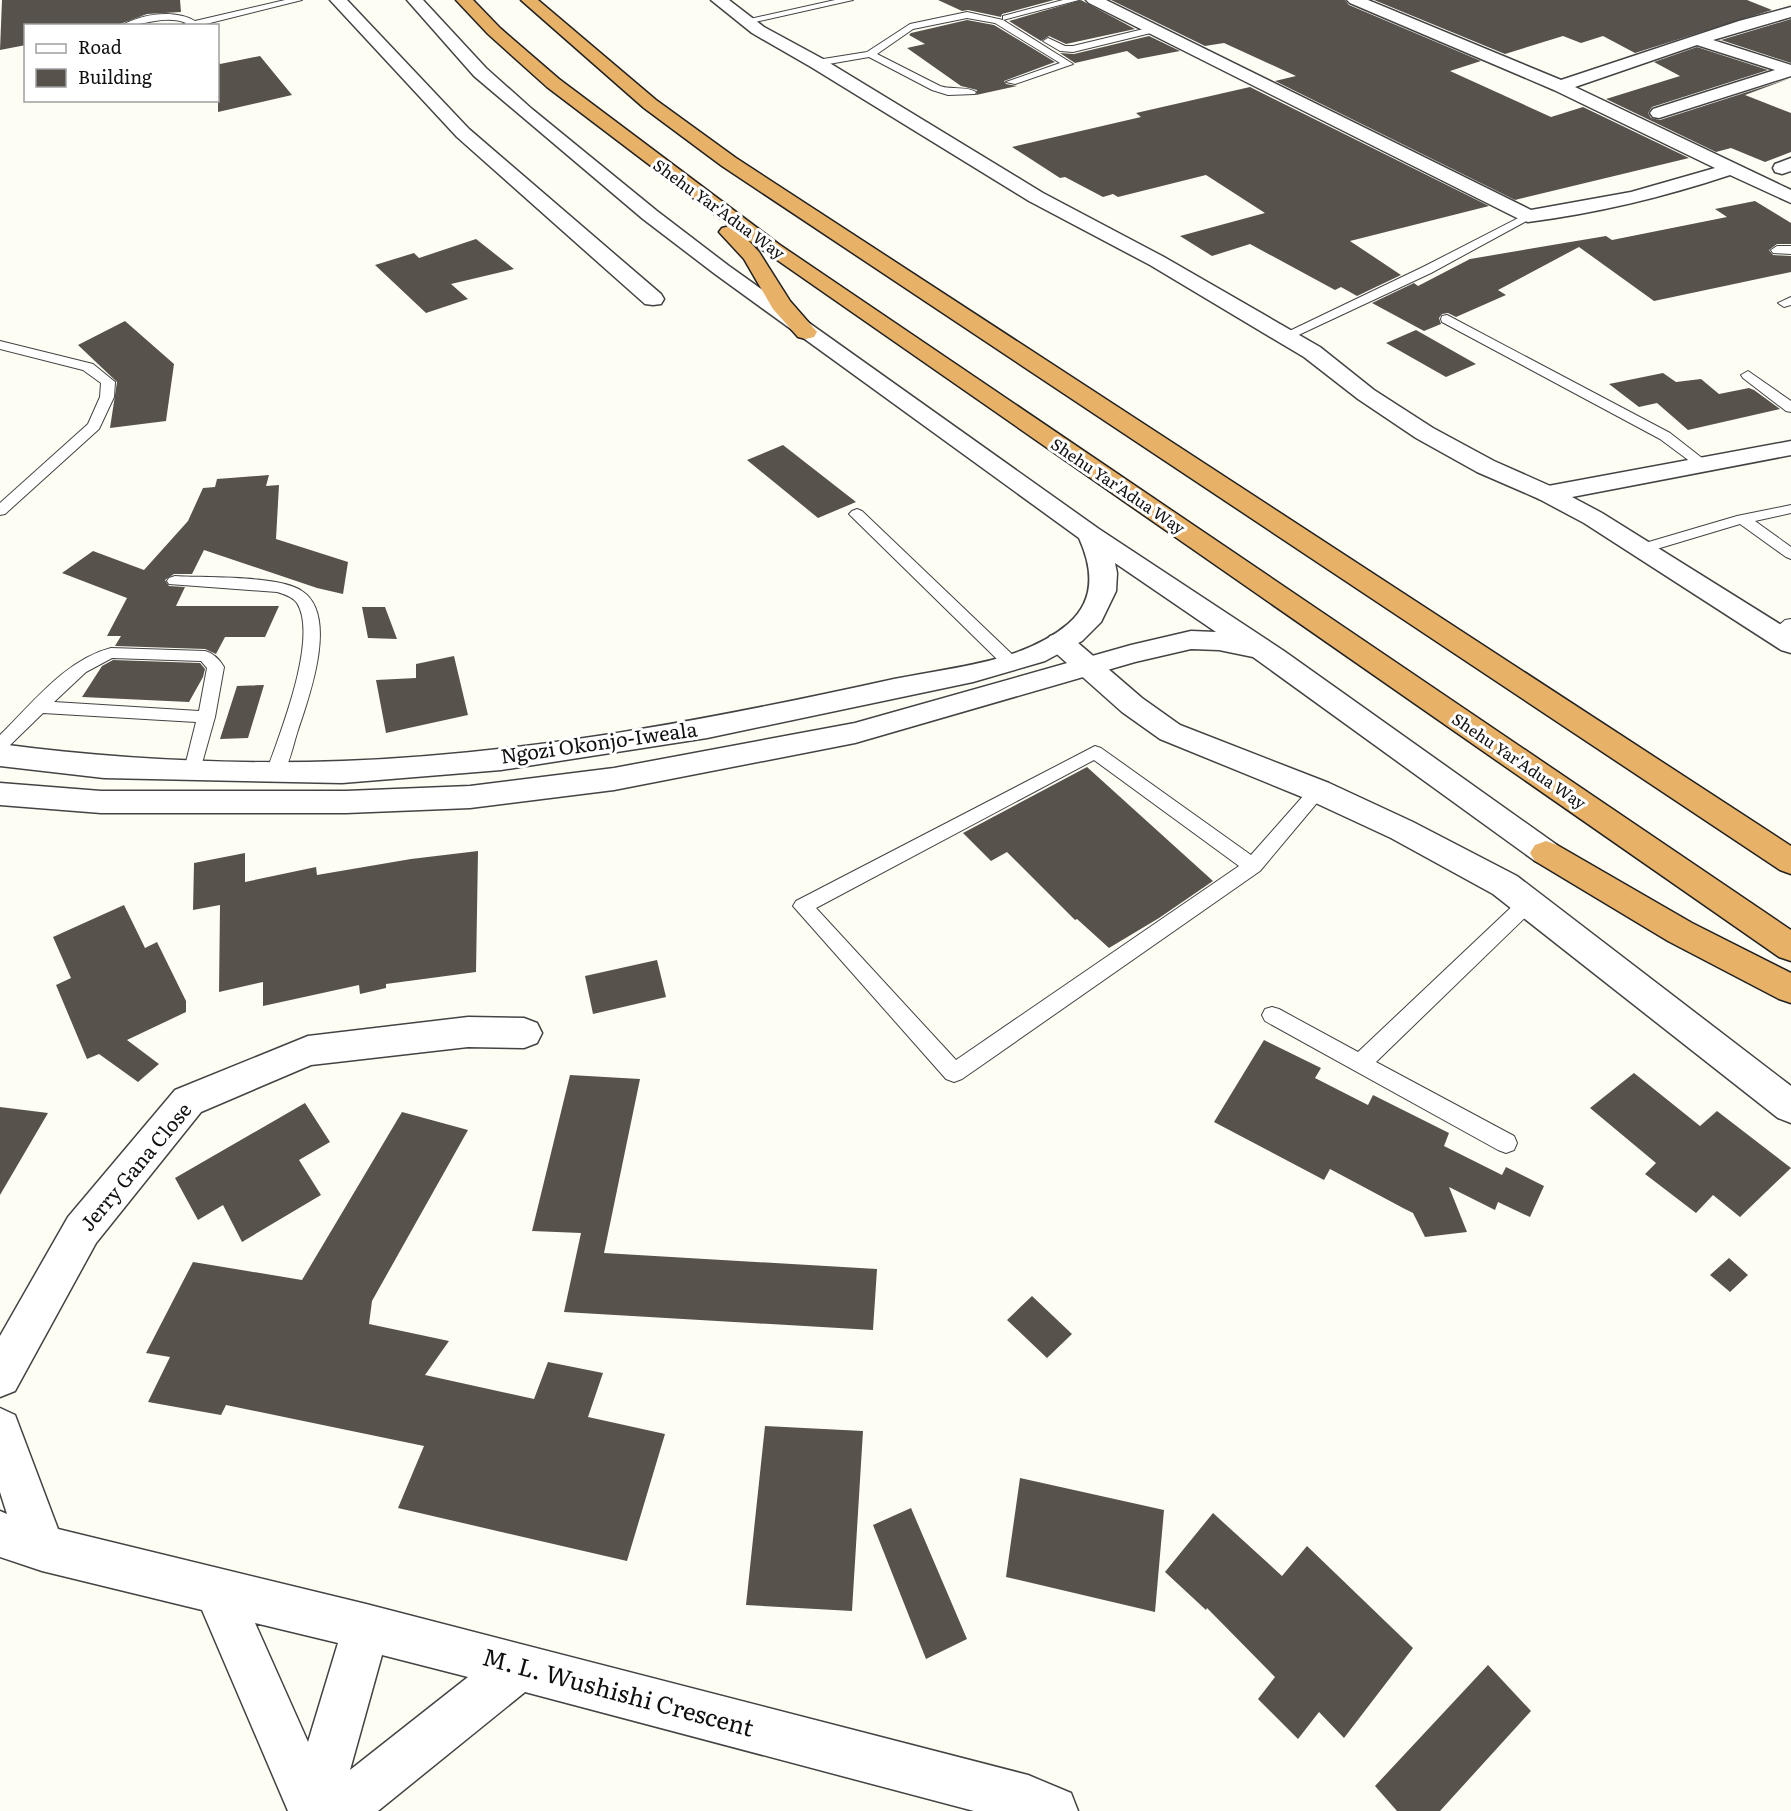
<svg xmlns="http://www.w3.org/2000/svg" width="1791" height="1811" font-family="Literata,serif">
	<rect width="100%" height="100%" fill="#fefdf4"/>
	<path fill="#58524d" d="M 2,0 L 180,0 L 181,12 L 147,14 L 115,26 L 26,26 L 26,45 L 0,50 Z
		M 938,0 L 1054,0 L 1002,14 L 1001,17 L 968,10 L 962,11 Z
		M 1081,0 L 1135,29 L 1066,44 L 1049,36 L 1041,41 L 1009,21 Z
		M 1111,0 L 1345,0 L 1349,5 L 1481,61 L 1450,71 L 1551,117 L 1583,107 L 1689,158 L 1515,200 L 1275,81 L 1296,76 L 1224,43 L 1205,46 Z
		M 1374,0 L 1747,0 L 1772,10 L 1635,53 L 1603,36 L 1581,43 L 1563,36 L 1505,54 Z
		M 1791,19 L 1791,63 L 1721,40 Z
		M 967,20 L 994,25 L 1055,62 L 1004,81 L 1006,84 L 1017,86 L 976,95 L 977,90 L 961,86 L 907,48 L 925,44 L 909,35 L 911,33 Z
		M 1149,36 L 1180,51 L 1138,59 L 1127,51 L 1075,63 L 1060,53 L 1074,54 Z
		M 1697,47 L 1768,70 L 1652,107 L 1648,113 L 1651,118 L 1660,120 L 1791,78 L 1745,95 L 1791,113 L 1791,152 L 1765,162 L 1731,148 L 1716,152 L 1606,99 L 1680,76 L 1654,62 Z
		M 260,56 L 292,95 L 218,112 L 218,60 L 220,64 Z
		M 1250,87 L 1489,206 L 1350,241 L 1401,275 L 1357,296 L 1341,287 L 1335,290 L 1250,244 L 1212,256 L 1180,236 L 1265,213 L 1206,175 L 1118,197 L 1113,194 L 1103,197 L 1065,177 L 1060,178 L 1012,147 L 1141,117 L 1136,113 Z
		M 1755,201 L 1791,223 L 1791,244 L 1777,244 L 1769,250 L 1773,255 L 1791,256 L 1791,272 L 1654,301 L 1579,247 L 1498,290 L 1506,295 L 1456,317 L 1448,313 L 1442,314 L 1439,318 L 1441,324 L 1424,331 L 1372,303 L 1414,283 L 1418,286 L 1470,259 L 1606,236 L 1612,240 L 1727,217 L 1715,209 Z
		M 476,239 L 514,269 L 451,284 L 468,299 L 426,313 L 375,265 L 414,253 L 419,258 Z
		M 125,321 L 174,364 L 166,421 L 110,428 L 117,382 L 78,345 Z
		M 1416,330 L 1476,364 L 1446,377 L 1386,343 Z
		M 1663,373 L 1676,382 L 1701,379 L 1719,394 L 1749,388 L 1754,390 L 1780,409 L 1688,430 L 1657,403 L 1639,407 L 1609,384 Z
		M 783,445 L 856,502 L 818,518 L 747,460 Z
		M 269,475 L 266,486 L 279,485 L 276,539 L 348,562 L 343,594 L 317,588 L 204,550 L 192,574 L 174,574 L 165,580 L 169,586 L 185,587 L 176,606 L 279,606 L 265,637 L 225,637 L 216,654 L 205,649 L 115,646 L 121,636 L 107,636 L 127,598 L 62,573 L 93,551 L 144,570 L 188,521 L 203,488 L 215,487 L 217,479 Z
		M 362,607 L 385,607 L 397,639 L 368,638 Z
		M 454,656 L 468,715 L 386,733 L 376,680 L 416,678 L 416,664 Z
		M 113,660 L 200,663 L 205,669 L 203,677 L 189,702 L 82,697 L 102,666 Z
		M 264,685 L 248,738 L 220,739 L 237,686 Z
		M 1087,767 L 1213,881 L 1159,918 L 1109,948 L 1077,919 L 1075,920 L 1007,852 L 991,861 L 963,833 Z
		M 478,851 L 476,972 L 386,984 L 386,988 L 360,994 L 359,985 L 263,1006 L 263,982 L 219,992 L 220,905 L 193,910 L 194,863 L 245,853 L 245,882 L 316,867 L 317,875 L 411,859 Z
		M 124,905 L 145,948 L 157,942 L 186,1001 L 186,1012 L 127,1040 L 159,1064 L 138,1082 L 99,1054 L 87,1059 L 56,985 L 71,978 L 53,937 Z
		M 657,960 L 666,997 L 593,1014 L 585,976 Z
		M 1264,1040 L 1321,1068 L 1315,1078 L 1368,1105 L 1373,1095 L 1449,1133 L 1444,1146 L 1502,1175 L 1506,1167 L 1544,1186 L 1530,1217 L 1498,1202 L 1495,1210 L 1449,1187 L 1467,1232 L 1425,1237 L 1413,1213 L 1403,1208 L 1330,1169 L 1324,1180 L 1214,1122 Z
		M 1634,1073 L 1700,1126 L 1717,1111 L 1791,1168 L 1740,1217 L 1713,1195 L 1696,1213 L 1645,1174 L 1656,1163 L 1590,1108 Z
		M 570,1075 L 640,1079 L 604,1253 L 877,1269 L 873,1330 L 564,1312 L 581,1233 L 532,1231 Z
		M 305,1103 L 330,1142 L 299,1160 L 321,1195 L 242,1242 L 223,1205 L 198,1220 L 175,1178 Z
		M 0,1107 L 48,1113 L 0,1195 Z
		M 402,1112 L 468,1130 L 372,1301 L 369,1324 L 449,1341 L 425,1375 L 534,1399 L 548,1362 L 603,1373 L 588,1417 L 665,1434 L 627,1561 L 398,1508 L 424,1446 L 226,1405 L 221,1415 L 148,1402 L 170,1357 L 146,1353 L 193,1262 L 302,1280 Z
		M 1729,1258 L 1748,1275 L 1730,1292 L 1710,1275 Z
		M 1032,1296 L 1072,1334 L 1047,1358 L 1007,1320 Z
		M 765,1426 L 863,1431 L 852,1611 L 746,1605 Z
		M 1020,1478 L 1164,1510 L 1155,1612 L 1006,1577 Z
		M 911,1508 L 967,1639 L 926,1659 L 873,1525 Z
		M 1213,1513 L 1282,1576 L 1307,1546 L 1413,1648 L 1344,1738 L 1319,1712 L 1298,1739 L 1258,1699 L 1275,1677 L 1207,1608 L 1206,1610 L 1165,1572 Z
		M 1488,1665 L 1531,1711 L 1440,1811 L 1397,1811 L 1375,1786 Z"/>
	<g fill="none" stroke-linecap="round" stroke-linejoin="round">
		<g stroke="#434343" stroke-width="2">
			<path id="service" d="M 285,0 L 302,0 L 198,26 L 180,26 L 186,23 C 166,14 141,26 121,26 C 141,14 174,9 195,21 Z
				M 835,0 L 853,0 L 746,24 L 741,21 Z
				M 1063,0 L 1079,0 L 1003,20 L 1073,64 L 1015,84 L 1006,82 L 1060,63 L 995,23 L 967,18 L 913,29 L 877,54 L 940,86 C 951,90 967,86 976,92 L 975,94 L 948,95 L 932,90 L 869,57 L 817,66 L 812,63 L 817,60 L 867,52 L 910,24 L 967,12 L 1003,20 L 1003,16 Z
				M 1152,27 L 1155,28 L 1155,32 L 1073,52 L 1060,51 L 1043,41 L 1048,38 L 1065,46 L 1073,46 Z
				M 1528,213 L 1534,216 L 1532,218 L 1431,273 L 1290,339 L 1280,339 L 1279,336 L 1423,267 Z
				M 1777,246 L 1791,246 L 1791,254 L 1773,253 L 1771,250 Z
				M 1791,297 L 1791,305 L 1784,307 L 1778,303 Z
				M 1447,315 L 1670,433 L 1711,465 L 1709,468 L 1699,468 L 1660,439 L 1442,322 L 1441,319 L 1442,316 Z
				M 0,341 L 93,364 L 115,382 L 114,397 L 99,429 L 5,514 L 0,515 L 0,503 L 88,424 L 100,397 L 101,383 L 83,370 L 0,349 Z
				M 1748,371 L 1791,401 L 1791,412 L 1786,411 L 1743,378 L 1741,375 Z
				M 1791,505 L 1791,513 L 1755,521 L 1791,547 L 1791,559 L 1786,557 L 1740,524 L 1640,554 L 1632,549 L 1635,546 L 1737,516 Z
				M 857,509 L 862,511 L 1016,658 L 1018,662 L 1016,666 L 1004,666 L 852,517 L 849,514 L 852,511 Z
				M 175,576 C 205,578 279,575 302,591 C 339,615 309,697 298,730 C 293,745 290,764 281,777 L 275,779 L 269,777 L 266,773 C 279,736 319,638 297,603 C 293,597 284,594 277,592 L 169,584 L 167,581 L 169,578 Z
				M 1791,619 L 1791,632 L 1782,639 L 1770,639 L 1768,635 L 1785,620 Z
				M 111,648 L 205,651 C 213,653 220,660 224,667 L 215,717 L 199,774 L 193,776 L 187,774 L 184,770 L 196,722 L 43,713 L 6,749 L 0,751 L 0,735 C 33,703 65,660 111,648 ZM 112,658 L 201,661 L 207,668 L 199,711 L 54,702 L 86,672 Z
				M 1095,746 L 1101,748 L 1251,855 L 1312,786 L 1318,784 L 1324,786 L 1327,791 L 1260,871 L 962,1079 L 954,1082 L 946,1079 L 793,906 L 796,901 ZM 1094,760 L 1239,866 L 956,1060 L 816,908 Z
				M 1528,896 L 1535,898 L 1538,903 L 1535,908 L 1376,1062 L 1514,1136 L 1517,1143 L 1514,1150 L 1506,1153 L 1498,1150 L 1265,1021 L 1262,1015 L 1265,1009 L 1272,1007 L 1279,1009 L 1358,1052 L 1521,898 Z"/>
		</g>
		<g stroke="#434343" stroke-width="3">
			<path id="minor" d="M 330,0 L 347,0 L 469,129 L 661,294 L 664,299 L 661,304 L 653,305 L 645,304 L 457,137 Z
				M 711,0 L 729,0 L 764,27 L 823,59 L 1043,193 L 1164,257 L 1320,347 L 1374,390 L 1433,428 L 1494,461 L 1557,489 L 1561,494 L 1557,499 L 1548,502 L 1539,499 L 1477,472 L 1416,438 L 1358,399 L 1304,357 L 1150,265 L 1029,201 L 811,67 L 752,33 Z
				M 1086,0 L 1106,0 L 1531,210 L 1631,192 L 1715,168 L 1554,90 L 1350,3 L 1347,0 L 1368,0 L 1561,80 L 1739,21 L 1791,7 L 1791,17 L 1713,40 L 1791,65 L 1791,76 L 1659,118 L 1653,117 L 1650,113 L 1653,109 L 1775,70 L 1697,45 L 1575,87 L 1791,190 L 1791,203 L 1730,175 C 1664,197 1597,213 1528,222 L 1521,220 L 1089,3 Z
				M 1791,158 L 1791,171 L 1782,174 L 1775,172 L 1773,168 L 1775,164 Z
				M 1060,633 L 1070,636 L 1142,698 L 1180,725 L 1329,783 L 1413,822 L 1517,876 L 1791,1086 L 1791,1123 L 1778,1118 L 1493,894 L 1391,838 L 1307,799 L 1160,739 L 1122,712 L 1050,648 L 1046,642 L 1050,636 Z
				M 468,1017 L 524,1018 L 537,1023 L 542,1033 L 537,1043 L 524,1048 L 468,1047 L 311,1065 L 201,1112 L 96,1243 L 15,1391 L 0,1397 L 0,1336 L 68,1217 L 175,1090 L 308,1036 Z
				M 0,1408 L 15,1415 L 58,1529 L 366,1604 L 1028,1775 L 1071,1793 L 1078,1811 L 974,1811 L 525,1692 L 378,1811 L 288,1811 L 202,1610 L 42,1571 L 0,1557 L 0,1511 L 7,1514 L 0,1492 ZM 255,1623 L 338,1643 L 308,1742 ZM 382,1655 L 468,1677 L 350,1770 Z"/>
		</g>
		<g stroke="#434343" stroke-width="3">
			<path id="tertiary" d="M 407,0 L 423,0 L 486,68 L 532,109 L 657,211 L 729,266 L 1099,529 L 1284,651 L 1557,845 L 1562,853 L 1557,861 L 1546,865 L 1535,861 L 1253,657 L 1219,650 L 1191,649 L 1135,662 L 855,743 L 614,790 L 470,808 L 346,813 L 101,813 L 0,805 L 0,783 L 101,791 L 346,791 L 470,786 L 614,768 L 855,723 L 1131,645 L 1191,631 L 1216,632 L 1115,563 L 1117,573 L 1116,591 L 1101,622 L 1082,641 L 1045,661 L 973,682 L 707,738 L 501,770 L 342,783 L 104,778 L 0,766 L 0,744 C 113,759 229,765 343,761 C 529,754 713,719 894,679 C 951,667 1022,663 1068,624 C 1096,600 1093,569 1079,538 L 715,274 L 643,219 L 474,76 Z
				M 1791,441 L 1791,455 L 1572,497 L 1602,513 L 1791,631 L 1791,653 L 1781,650 L 1584,523 L 1539,499 L 1535,494 L 1539,489 L 1548,486 Z"/>
		</g>
		<g stroke="#212121" stroke-width="3">
			<path id="motorway" d="M 456,0 L 473,0 L 500,28 L 559,79 L 780,245 L 1791,930 L 1791,961 L 1779,957 L 747,239 L 759,252 L 790,301 L 817,332 L 814,337 L 806,339 L 798,337 L 773,309 L 744,259 L 719,232 L 722,228 L 730,226 L 547,87 L 488,34 Z
				M 521,0 L 538,0 L 656,100 L 736,158 L 1791,846 L 1791,874 L 1780,870 L 722,166 L 644,108 Z
				M 1546,841 L 1557,845 L 1692,923 L 1791,973 L 1791,1003 L 1779,999 L 1668,941 L 1535,861 L 1530,853 L 1535,845 Z"/>
		</g>
		<use href="#service" fill="#fff" fill-rule="evenodd"/>
		<use href="#minor" fill="#fff" fill-rule="evenodd"/>
		<use href="#tertiary" fill="#fff" fill-rule="evenodd"/>
		<use href="#motorway" fill="#e7b168" fill-rule="evenodd"/>
	</g>
	<g text-anchor="middle" stroke-width="6" stroke-linejoin="round" paint-order="stroke">
		<g font-size="16" fill="#101010" stroke="#fff">
			<text transform="translate(719 209) rotate(36)" y="6">Shehu Yar'Adua Way</text>
			<text transform="translate(1118 486) rotate(34)" y="6">Shehu Yar'Adua Way</text>
			<text transform="translate(1519 761) rotate(34)" y="6">Shehu Yar'Adua Way</text>
		</g>
		<g font-size="20" fill="#101010" stroke="#fff">
			<text transform="translate(599 743) rotate(-8)" y="7">Ngozi Okonjo-Iweala</text>
			<text transform="translate(136 1167) rotate(-50)" y="7">Jerry Gana Close</text>
		</g>
		<g font-size="24" fill="#101010" stroke="#fff">
			<text transform="translate(618 1693) rotate(15)" y="8">M. L. Wushishi Crescent</text>
		</g>
	</g>
	<rect x="24" y="24" width="195" height="78" fill="#ffffff" stroke="#9f9f9f" stroke-width="1.5"/>
	<rect x="36" y="44" width="30" height="9" fill="#ffffff" stroke="#9f9f9f" stroke-width="1.5"/>
	<text x="78" y="54" font-size="18" fill="#101010">Road</text>
	<rect x="36" y="69" width="30" height="18" fill="#58524d" stroke="#9f9f9f" stroke-width="1.5"/>
	<text x="78" y="84" font-size="18" fill="#101010">Building</text>
</svg>
